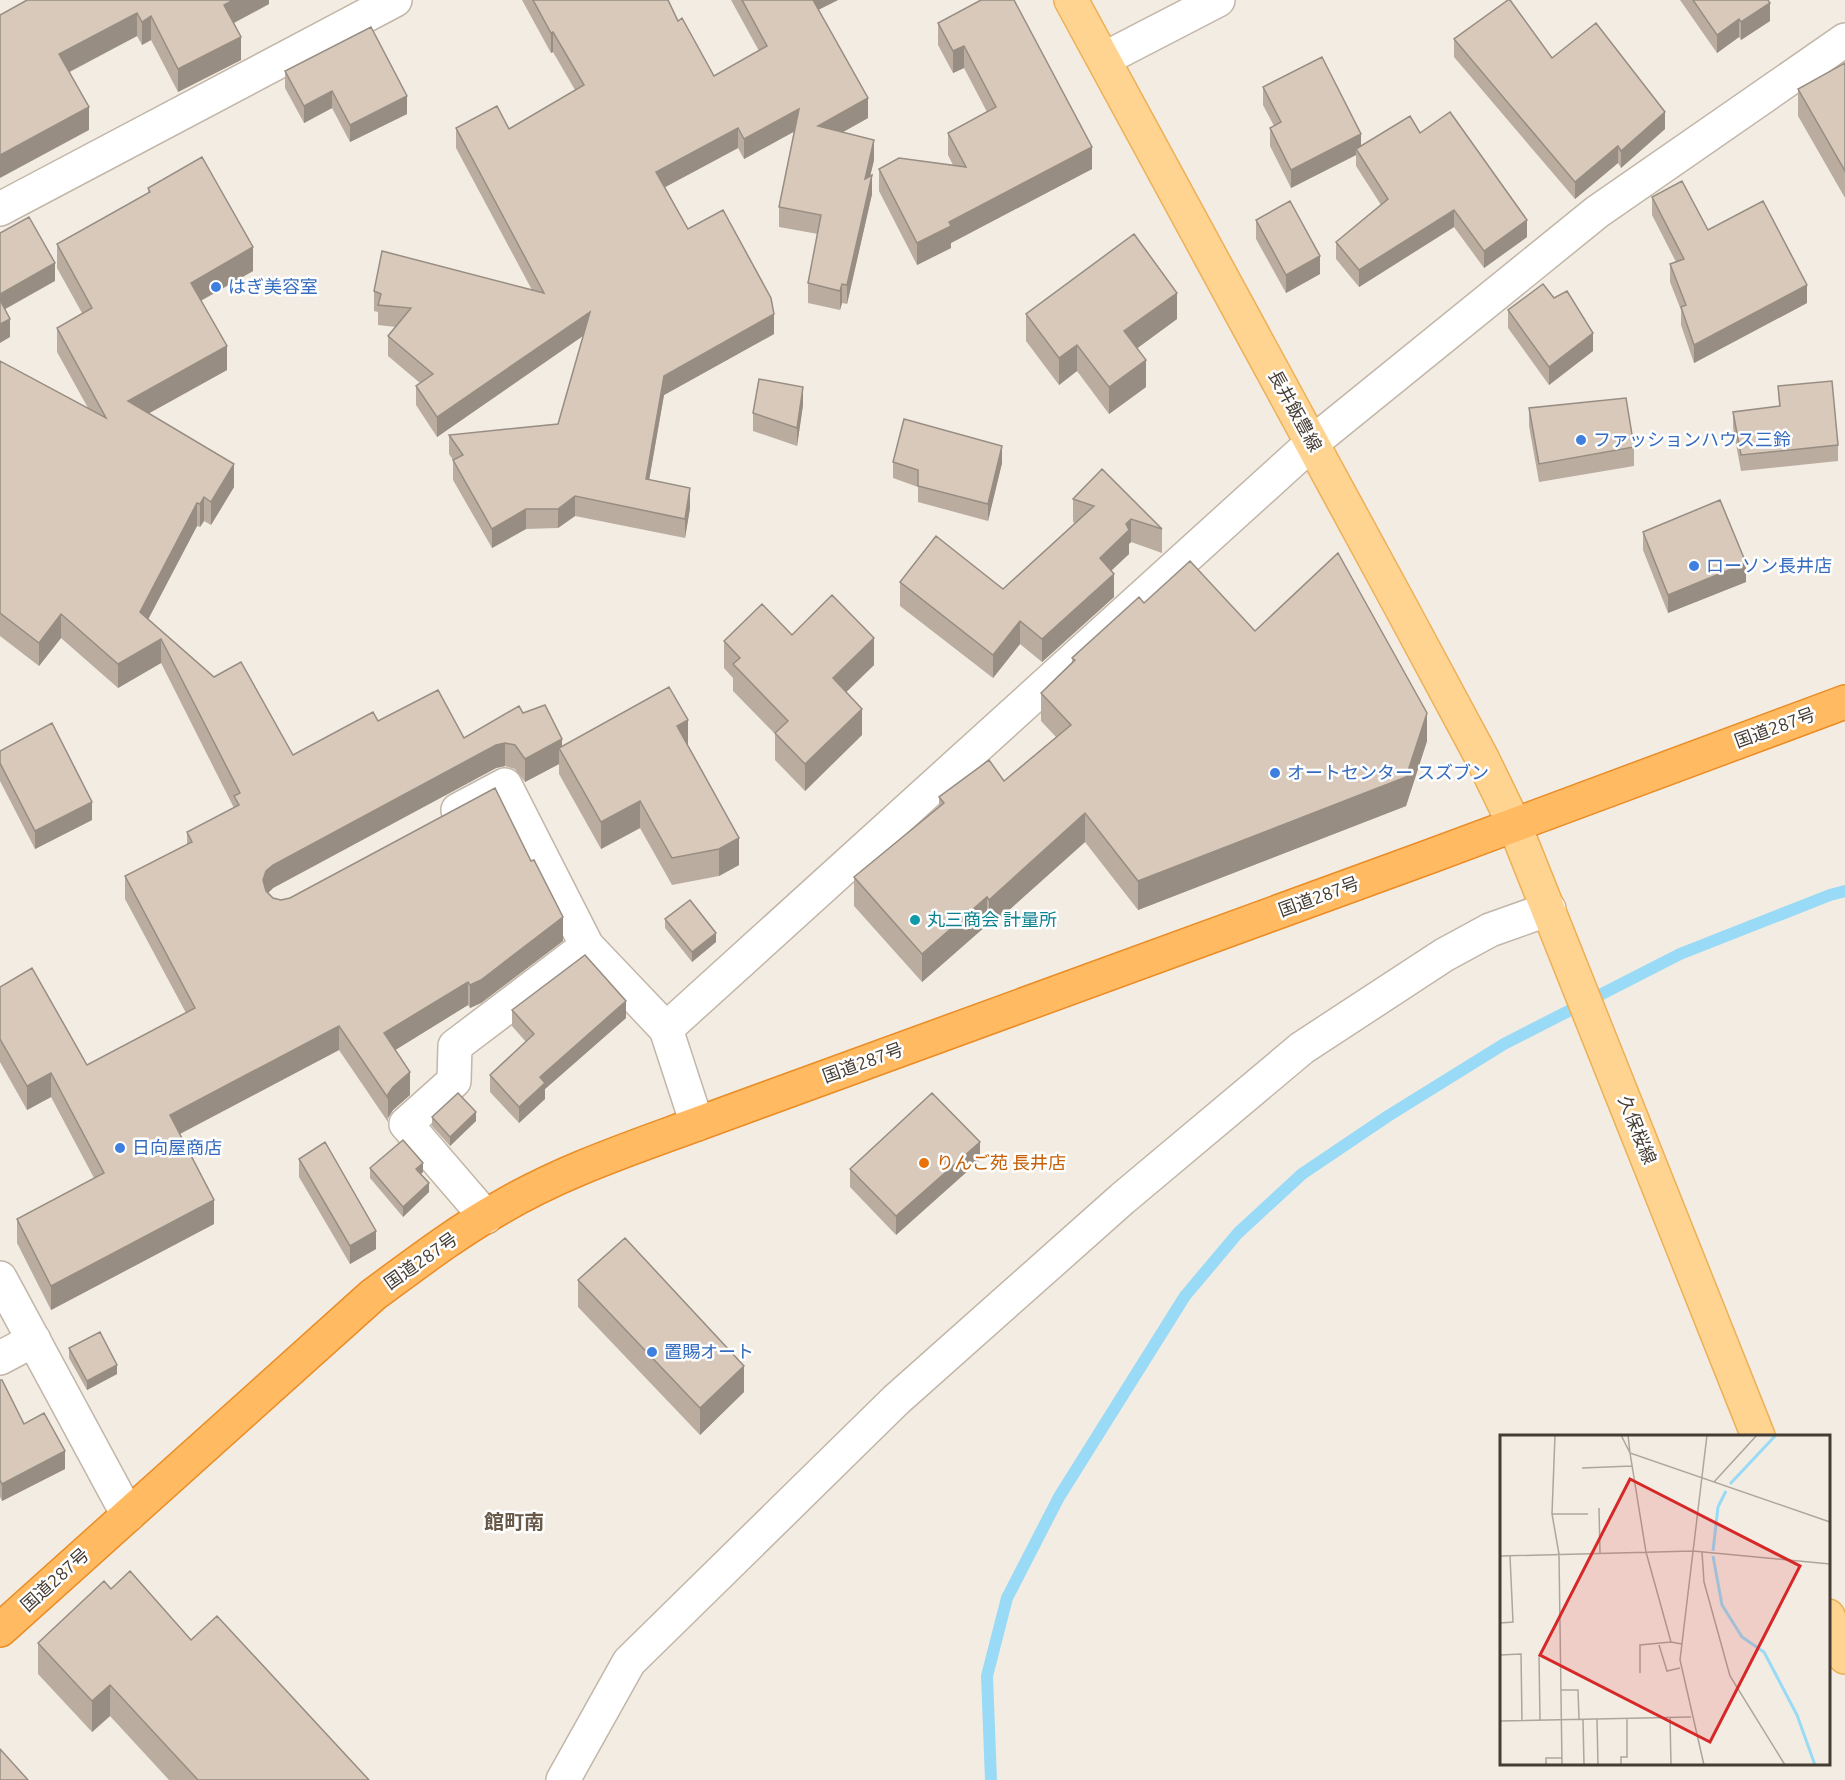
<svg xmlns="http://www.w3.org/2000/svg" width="1845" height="1780" font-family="Ubuntu,'Noto Sans JP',sans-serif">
	<rect width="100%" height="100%" fill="#f3ece3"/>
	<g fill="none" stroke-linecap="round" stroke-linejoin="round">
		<path stroke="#99daf6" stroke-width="12" d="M 991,1780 L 987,1676 L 1007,1598 L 1059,1497 L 1185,1296 L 1238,1233 L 1302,1174 L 1388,1116 L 1504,1044 L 1680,954 L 1830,895 L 1845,891"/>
		<g stroke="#c2b6a8" stroke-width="36">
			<path id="minor" d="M 1104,59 L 1218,0
				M 0,209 L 395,0
				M 458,810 L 505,785 L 587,946 L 666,1029
				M 697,1124 L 666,1029 L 1312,443 L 1597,212 L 1845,40
				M 486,1217 L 406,1124 L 454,1081 L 455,1046 L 587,946
				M 0,1278 L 128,1515
				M 0,1358 L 34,1340
				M 563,1780 L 629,1662 L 896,1400 L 1122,1199 L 1302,1048 L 1444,955 L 1490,930 L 1549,909"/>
		</g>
		<g stroke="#edb057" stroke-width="36">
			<path id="major" d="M 1071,0 L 1402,609 L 1482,758 L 1514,824 L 1758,1436
				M 1828,1616 L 1845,1657"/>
		</g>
		<g stroke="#ea8d26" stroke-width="36">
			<path id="highway" d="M 0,1630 L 373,1295 C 414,1265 454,1234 498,1209 C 560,1172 629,1149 697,1124 L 1431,856 L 1845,702"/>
		</g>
		<use href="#minor" stroke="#fff" stroke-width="33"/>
		<use href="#major" stroke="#ffd390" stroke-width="33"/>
		<use href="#highway" stroke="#ffba62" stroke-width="33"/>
	</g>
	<path fill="#baada0" d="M 269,0 L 269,4 L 234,23 L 241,60 L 178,92 L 151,40 L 142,45 L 137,36 L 70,72 L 89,130 L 0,15 Z
		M 522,0 L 668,0 L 678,21 L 714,76 L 759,51 L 731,0 L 838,0 L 818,10 L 868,118 L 843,132 L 874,160 L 870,176 L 872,194 L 847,304 L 842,303 L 840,310 L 808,303 L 808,283 L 818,234 L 779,227 L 779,207 L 794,131 L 744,159 L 738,148 L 665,187 L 688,229 L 774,334 L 664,395 L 649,479 L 690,508 L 685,538 L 575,516 L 558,528 L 526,529 L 492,548 L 453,480 L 453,460 L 449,454 L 449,435 L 558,424 L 583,336 L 437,437 L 416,405 L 416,386 L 420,383 L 388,356 L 388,336 L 396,327 L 378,325 L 378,312 L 374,311 L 374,291 L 532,290 L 456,148 L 456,128 L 509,129 L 575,90 L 553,52 L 551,53 Z
		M 981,0 L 1092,169 L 951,243 L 951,248 L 917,265 L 879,191 L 879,169 L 953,165 L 948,155 L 948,133 L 987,112 L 964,68 L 953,73 L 938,45 L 938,23 Z
		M 1680,0 L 1768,0 L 1770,21 L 1741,40 L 1739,37 L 1717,53 Z
		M 1454,39 L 1552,58 L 1665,129 L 1621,168 L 1618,163 L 1575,199 L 1454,57 Z
		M 1845,63 L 1845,198 L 1798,116 L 1798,89 Z
		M 285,71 L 407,114 L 350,142 L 332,108 L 304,123 L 285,88 Z
		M 1263,87 L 1361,146 L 1420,133 L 1527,237 L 1484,268 L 1454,227 L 1359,287 L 1336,259 L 1336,242 L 1381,205 L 1356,166 L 1356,155 L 1291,188 L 1270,146 L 1270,128 L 1274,126 L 1263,105 Z
		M 148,188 L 253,271 L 201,301 L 227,370 L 149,413 L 234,487 L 211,525 L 204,521 L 200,527 L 197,526 L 148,619 L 293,755 L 378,721 L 464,738 L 523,713 L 562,746 L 688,746 L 739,865 L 719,876 L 672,885 L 640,828 L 601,849 L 559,774 L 559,764 L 525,782 L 515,769 L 505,766 L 496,768 L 273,888 L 268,893 L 273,898 L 281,900 L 563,941 L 481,1003 L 470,1008 L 468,1005 L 395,1050 L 410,1095 L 393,1110 L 388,1118 L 388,1122 L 339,1050 L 180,1134 L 214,1224 L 51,1310 L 17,1243 L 17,1219 L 94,1178 L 51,1097 L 27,1110 L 0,1062 L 0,987 L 87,1065 L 186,1013 L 125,899 L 125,876 L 187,845 L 187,832 L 234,808 L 161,663 L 118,688 L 61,638 L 39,666 L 0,636 L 0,361 L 88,408 L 57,352 L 57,328 L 82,313 L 57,268 L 57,244 L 148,193 Z
		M 1652,197 L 1708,230 L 1807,303 L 1694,363 L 1681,325 L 1681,310 L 1670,282 L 1670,264 L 1676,262 L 1652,215 Z
		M 1256,220 L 1320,274 L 1286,293 L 1256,239 Z
		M 1508,310 L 1593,351 L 1549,385 L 1508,328 Z
		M 1026,314 L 1177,319 L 1137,348 L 1146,387 L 1109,414 L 1077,371 L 1059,385 L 1026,341 Z
		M 1778,386 L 1838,445 L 1838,461 L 1741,471 L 1733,428 L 1733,412 L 1779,406 Z
		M 803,405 L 797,446 L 753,431 L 753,413 Z
		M 1529,408 L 1634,447 L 1634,466 L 1539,482 L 1529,426 Z
		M 893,462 L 1002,463 L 988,521 L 918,502 L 918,487 L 893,478 Z
		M 1073,499 L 1162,529 L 1162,553 L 1131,542 L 1129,544 L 1129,554 L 1111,571 L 1114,597 L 1042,662 L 1020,644 L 993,678 L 900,606 L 900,582 L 1003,589 L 1075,523 L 1073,522 Z
		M 1643,532 L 1746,582 L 1668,613 L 1643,550 Z
		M 1144,603 L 1255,631 L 1427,741 L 1406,806 L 1138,910 L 1085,842 L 989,928 L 987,925 L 922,982 L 854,906 L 854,877 L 939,806 L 939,797 L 1004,781 L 1056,737 L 1041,721 L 1041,693 L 1072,662 L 1072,658 Z
		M 792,635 L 874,665 L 846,692 L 862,735 L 805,791 L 775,760 L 775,734 L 733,691 L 733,678 L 724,668 L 724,641 Z
		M 0,751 L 92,820 L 35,849 L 0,781 Z
		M 665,919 L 716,942 L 692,962 L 665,928 Z
		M 512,1010 L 626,1018 L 545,1089 L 545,1099 L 519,1123 L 490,1092 L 490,1075 L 526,1042 L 512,1026 Z
		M 432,1117 L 476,1121 L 450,1146 L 432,1126 Z
		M 299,1159 L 376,1249 L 350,1264 L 299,1177 Z
		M 980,1160 L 896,1235 L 850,1187 L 850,1169 Z
		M 370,1168 L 423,1172 L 421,1174 L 429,1192 L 403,1217 L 370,1178 Z
		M 578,1280 L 744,1392 L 700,1435 L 578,1307 Z
		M 69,1348 L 117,1374 L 87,1390 L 69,1358 Z
		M 0,1380 L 24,1424 L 65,1469 L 2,1501 L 0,1497 Z
		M 111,1589 L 191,1640 L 369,1780 L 169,1780 L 110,1716 L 92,1732 L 38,1674 L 38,1643 Z"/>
	<path fill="#978d82" d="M 233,0 L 269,0 L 269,4 L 224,28 L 224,5 Z
		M 810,0 L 838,0 L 810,14 Z
		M 1770,3 L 1770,21 L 1741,40 L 1741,22 Z
		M 137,13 L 137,36 L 59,77 L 59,54 Z
		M 151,16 L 151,40 L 142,45 L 142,22 Z
		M 1739,19 L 1739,37 L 1717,53 L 1717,35 Z
		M 553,32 L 553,52 L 551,53 L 551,33 Z
		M 241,37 L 241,60 L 178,92 L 178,69 Z
		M 964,46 L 964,68 L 953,73 L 953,51 Z
		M 332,91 L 332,108 L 304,123 L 304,106 Z
		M 407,96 L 407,114 L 350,142 L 350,125 Z
		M 868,98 L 868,118 L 818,146 L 818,126 Z
		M 89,107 L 89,130 L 0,178 L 0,155 Z
		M 799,109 L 799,129 L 744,159 L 744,139 Z
		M 1665,112 L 1665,129 L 1621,168 L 1621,151 Z
		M 738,128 L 738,148 L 656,192 L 656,172 Z
		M 1361,134 L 1361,152 L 1356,149 L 1356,155 L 1291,188 L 1291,170 Z
		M 874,140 L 874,160 L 865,198 L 865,179 Z
		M 1618,146 L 1618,163 L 1575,199 L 1575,182 Z
		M 1092,147 L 1092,169 L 951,243 L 951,248 L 917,265 L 917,243 L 949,222 Z
		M 872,175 L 872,194 L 847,304 L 847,285 Z
		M 1454,210 L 1454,227 L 1359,287 L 1359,270 Z
		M 1527,220 L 1527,237 L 1484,268 L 1484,251 Z
		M 253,247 L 253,271 L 191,306 L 191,283 Z
		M 1320,256 L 1320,274 L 1286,293 L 1286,275 Z
		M 55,263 L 55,281 L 0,312 L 0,294 Z
		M 842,284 L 842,303 L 840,310 L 840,291 Z
		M 1807,285 L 1807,303 L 1694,363 L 1694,345 Z
		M 1177,293 L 1177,319 L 1124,358 L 1124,331 Z
		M 590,312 L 590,331 L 437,437 L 437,417 Z
		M 774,314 L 774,334 L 664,395 L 646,498 L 646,479 L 664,376 Z
		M 10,319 L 10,337 L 0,343 L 0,324 Z
		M 1593,333 L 1593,351 L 1549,385 L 1549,367 Z
		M 1077,345 L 1077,371 L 1059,385 L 1059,358 Z
		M 227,346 L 227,370 L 128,425 L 128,401 Z
		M 1146,360 L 1146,387 L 1109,414 L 1109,387 Z
		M 803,387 L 803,405 L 797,446 L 797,428 Z
		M 1002,446 L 1002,463 L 988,521 L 988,504 Z
		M 234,464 L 234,487 L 211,525 L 211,502 Z
		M 690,488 L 690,508 L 685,538 L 685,519 Z
		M 575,496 L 575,516 L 558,528 L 558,509 Z
		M 204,497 L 204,521 L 200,527 L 200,504 Z
		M 197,503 L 197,526 L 140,635 L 140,612 Z
		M 526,509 L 526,529 L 492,548 L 492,529 Z
		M 1131,519 L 1131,542 L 1129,544 L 1129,554 L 1100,581 L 1100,558 Z
		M 1746,563 L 1746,582 L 1668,613 L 1668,595 Z
		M 1114,574 L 1114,597 L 1042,662 L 1042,639 Z
		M 61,614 L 61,638 L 39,666 L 39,643 Z
		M 1020,621 L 1020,644 L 993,678 L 993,655 Z
		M 874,638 L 874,665 L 833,705 L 833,678 Z
		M 161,639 L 161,663 L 118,688 L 118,664 Z
		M 862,709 L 862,735 L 805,791 L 805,764 Z
		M 1427,713 L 1427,741 L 1406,806 L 1138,910 L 1138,881 Z
		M 688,720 L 688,747 L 677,726 Z
		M 562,739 L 562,752 L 559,748 L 559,764 L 525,782 L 525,759 Z
		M 505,743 L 505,766 L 496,768 L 273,888 L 266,895 L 263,880 L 266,871 L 273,865 L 496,745 Z
		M 640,801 L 640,828 L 601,849 L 601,822 Z
		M 92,802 L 92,820 L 35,849 L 35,831 Z
		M 1085,813 L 1085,842 L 989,928 L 989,900 Z
		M 739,838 L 739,865 L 719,876 L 719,849 Z
		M 987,897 L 987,925 L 922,982 L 922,954 Z
		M 563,917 L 563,941 L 481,1003 L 470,1008 L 470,985 Z
		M 716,933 L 716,942 L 692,962 L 692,952 Z
		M 468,982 L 468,1005 L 384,1057 L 384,1033 Z
		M 626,1001 L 626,1018 L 545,1089 L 545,1099 L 519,1123 L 519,1107 L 540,1077 Z
		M 339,1026 L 339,1050 L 170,1139 L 170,1115 Z
		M 410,1072 L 410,1095 L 393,1110 L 388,1118 L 388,1122 L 388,1094 L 393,1087 Z
		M 51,1073 L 51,1097 L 27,1110 L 27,1086 Z
		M 476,1112 L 476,1121 L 450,1146 L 450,1137 Z
		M 980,1142 L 980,1160 L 896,1235 L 896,1216 Z
		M 423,1163 L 423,1172 L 416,1178 L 416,1169 Z
		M 429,1183 L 429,1192 L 403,1217 L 403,1207 Z
		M 214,1200 L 214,1224 L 51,1310 L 51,1286 Z
		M 376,1231 L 376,1249 L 350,1264 L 350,1246 Z
		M 117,1365 L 117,1374 L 87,1390 L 87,1381 Z
		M 744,1366 L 744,1392 L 700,1435 L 700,1408 Z
		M 65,1451 L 65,1469 L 2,1501 L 2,1484 Z
		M 110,1685 L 110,1716 L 92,1732 L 92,1701 Z"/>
	<path fill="#d8c9ba" stroke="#978d82" stroke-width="1.5" d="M 27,0 L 233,0 L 224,5 L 241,37 L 178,69 L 151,16 L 142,22 L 137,13 L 59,54 L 89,107 L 0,155 L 0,15 Z
		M 533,0 L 668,0 L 678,21 L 682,18 L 714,76 L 767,46 L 742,0 L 813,0 L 868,98 L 818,126 L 874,140 L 865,179 L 872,175 L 847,285 L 842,284 L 840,291 L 808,283 L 821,215 L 779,207 L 799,109 L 744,139 L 738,128 L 656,172 L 688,229 L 723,210 L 771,298 L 774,314 L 664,376 L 646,479 L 690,488 L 685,519 L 575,496 L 558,509 L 526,509 L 492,529 L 453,460 L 463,455 L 449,435 L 558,424 L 590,312 L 437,417 L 416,386 L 433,374 L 388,336 L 411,308 L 378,305 L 381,294 L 374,291 L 382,251 L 544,293 L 456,128 L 497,106 L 509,129 L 584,85 L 553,32 L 551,33 Z
		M 981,0 L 1014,0 L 1092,147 L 949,222 L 951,226 L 917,243 L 879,169 L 899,158 L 966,167 L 948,133 L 996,107 L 964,46 L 953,51 L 938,23 Z
		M 1508,0 L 1510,0 L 1552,58 L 1596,23 L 1665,112 L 1621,151 L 1618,146 L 1575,182 L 1454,39 Z
		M 1693,0 L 1768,0 L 1770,3 L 1741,22 L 1739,19 L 1717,35 Z
		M 371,27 L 407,96 L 350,125 L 332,91 L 304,106 L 285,71 Z
		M 1322,57 L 1361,134 L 1291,170 L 1270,128 L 1281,122 L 1263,87 Z
		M 1845,63 L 1845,171 L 1798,89 Z
		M 1450,112 L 1527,220 L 1484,251 L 1454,210 L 1359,270 L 1336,242 L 1388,199 L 1356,149 L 1410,116 L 1420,133 Z
		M 202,157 L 253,247 L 191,283 L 227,346 L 128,401 L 234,464 L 211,502 L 204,497 L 200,504 L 197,503 L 140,612 L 214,677 L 241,662 L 293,755 L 373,712 L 378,721 L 438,690 L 464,738 L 519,706 L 523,713 L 545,705 L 562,739 L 525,759 L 515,745 L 505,743 L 496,745 L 273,865 L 266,871 L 263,880 L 266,891 L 273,898 L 281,900 L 290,898 L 495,788 L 531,861 L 534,860 L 563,917 L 481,980 L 470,985 L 468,982 L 384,1033 L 410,1072 L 393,1087 L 388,1094 L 388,1098 L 339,1026 L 170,1115 L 214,1200 L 51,1286 L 17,1219 L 104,1173 L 51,1073 L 27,1086 L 0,1039 L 0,987 L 32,968 L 87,1065 L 195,1008 L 125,876 L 192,842 L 187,832 L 239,805 L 234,796 L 240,793 L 161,639 L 118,664 L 61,614 L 39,643 L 0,613 L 0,361 L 106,418 L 57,328 L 92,308 L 57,244 L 150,192 L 148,188 Z
		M 1682,181 L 1708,230 L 1763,201 L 1807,285 L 1694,345 L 1681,307 L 1686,305 L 1670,264 L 1684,259 L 1652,197 Z
		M 1290,201 L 1320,256 L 1286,275 L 1256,220 Z
		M 29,217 L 55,263 L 0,294 L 0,233 Z
		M 1134,234 L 1177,293 L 1124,331 L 1146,360 L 1109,387 L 1077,345 L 1059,358 L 1026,314 Z
		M 1543,284 L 1554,298 L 1567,291 L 1593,333 L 1549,367 L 1508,310 Z
		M 0,300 L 10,319 L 0,324 Z
		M 759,379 L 803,387 L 797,428 L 753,413 Z
		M 1832,381 L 1838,445 L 1741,455 L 1733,412 L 1780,406 L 1778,386 Z
		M 1626,398 L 1634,447 L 1539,464 L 1529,408 Z
		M 904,419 L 1002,446 L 988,504 L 918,486 L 918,470 L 893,462 Z
		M 1102,469 L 1162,529 L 1131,519 L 1126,524 L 1129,530 L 1100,558 L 1114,574 L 1042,639 L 1020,621 L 993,655 L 900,582 L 936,536 L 1003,589 L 1094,506 L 1073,499 Z
		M 1720,500 L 1746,563 L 1668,595 L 1643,532 Z
		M 1338,553 L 1427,713 L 1406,777 L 1138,881 L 1085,813 L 989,900 L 987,897 L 922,954 L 854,877 L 944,803 L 939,797 L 989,760 L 1004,781 L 1071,725 L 1041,693 L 1075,660 L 1072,658 L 1139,597 L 1144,603 L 1190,561 L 1255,631 Z
		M 832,595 L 874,638 L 833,678 L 862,709 L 805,764 L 775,733 L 788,721 L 733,664 L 740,658 L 724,641 L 762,604 L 792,635 Z
		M 669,687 L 688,720 L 677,726 L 739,838 L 719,849 L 672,858 L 640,801 L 601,822 L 559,748 Z
		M 52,723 L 92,802 L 35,831 L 0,763 L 0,751 Z
		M 690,900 L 716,933 L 692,952 L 665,919 Z
		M 585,955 L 626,1001 L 540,1077 L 545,1083 L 519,1107 L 490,1075 L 534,1034 L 512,1010 Z
		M 458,1093 L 476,1112 L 450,1137 L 432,1117 Z
		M 932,1093 L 980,1142 L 896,1216 L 850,1169 Z
		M 403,1140 L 423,1163 L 416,1169 L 429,1183 L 403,1207 L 370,1168 Z
		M 325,1142 L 376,1231 L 350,1246 L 299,1159 Z
		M 625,1238 L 744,1366 L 700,1408 L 578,1280 Z
		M 100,1332 L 117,1365 L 87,1381 L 69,1348 Z
		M 0,1380 L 2,1380 L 24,1424 L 44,1413 L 65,1451 L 2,1484 L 0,1480 Z
		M 130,1571 L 191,1640 L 217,1616 L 369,1780 L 198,1780 L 110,1685 L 92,1701 L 38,1643 L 104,1581 L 111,1589 Z
		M 0,1749 L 28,1780 L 0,1780 Z"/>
	<g fill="#3f7fe0" stroke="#fff" stroke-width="2">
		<circle cx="216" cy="287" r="6"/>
		<circle cx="1581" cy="440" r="6"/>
		<circle cx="1694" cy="566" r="6"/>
		<circle cx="1275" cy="773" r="6"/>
		<circle cx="120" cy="1148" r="6"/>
		<circle cx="652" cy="1352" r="6"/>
	</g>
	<circle fill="#0f9aa8" stroke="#fff" stroke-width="2" cx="915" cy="920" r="6"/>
	<circle fill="#e8710a" stroke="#fff" stroke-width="2" cx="924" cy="1163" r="6"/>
	<g text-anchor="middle" stroke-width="5" stroke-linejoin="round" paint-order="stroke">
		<g font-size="18" fill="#366cbe" stroke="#fff" text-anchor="start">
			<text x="228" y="293">はぎ美容室</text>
			<text x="1593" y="446">ファッションハウス三鈴</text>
			<text x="1706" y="572">ローソン長井店</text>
			<text x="1287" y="779">オートセンター スズブン</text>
			<text x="132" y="1154">日向屋商店</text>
			<text x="664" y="1358">置賜オート</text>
		</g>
		<g font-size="18" fill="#453c33" stroke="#fff">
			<text transform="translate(1295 411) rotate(61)" y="6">長井飯豊線</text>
			<text transform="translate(1775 728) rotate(-20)" y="6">国道287号</text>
			<text transform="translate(1319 897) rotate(-20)" y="6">国道287号</text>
			<text transform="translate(863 1063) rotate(-20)" y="6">国道287号</text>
			<text transform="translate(1637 1130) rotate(68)" y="6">久保桜線</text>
			<text transform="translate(421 1261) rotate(-35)" y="6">国道287号</text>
			<text transform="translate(55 1580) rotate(-42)" y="6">国道287号</text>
		</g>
		<g font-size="18" fill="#0d838f" stroke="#fff" text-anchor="start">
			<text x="927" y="926">丸三商会 計量所</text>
		</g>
		<g font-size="18" fill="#c56008" stroke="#fff" text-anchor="start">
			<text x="936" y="1169">りんご苑 長井店</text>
		</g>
		<g font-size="20" font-weight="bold" fill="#695949" stroke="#fff">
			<text x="514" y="1529">館町南</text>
		</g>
	</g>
	<g transform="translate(1500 1435)">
		<rect width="330" height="330" fill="#f3ece3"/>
		<path fill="none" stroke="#99daf6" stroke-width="3" d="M 230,49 L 276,0M 213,116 L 218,72 L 226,56M 213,121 L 222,170 L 242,202 L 264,217 L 297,280 L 315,330"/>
		<path fill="none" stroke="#ada69d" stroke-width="1.5" d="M 55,0 L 52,79 L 59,119 L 62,330M 121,0 L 130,18 L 146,117 L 171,207 L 182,209M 128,0 L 130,18 L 330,87M 82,33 L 132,31M 214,47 L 257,0M 99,73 L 100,118M 52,79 L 88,79M 202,117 L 204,147 L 230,241 L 285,330M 0,121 L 193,116 L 330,129M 0,188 L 13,187 L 10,121M 159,210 L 167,236 L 180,233M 0,220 L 21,219 L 22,286M 39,220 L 40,285M 140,238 L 140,210 L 171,207M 61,255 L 78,255 L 79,284M 170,282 L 171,330M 83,284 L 84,330M 97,284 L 98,330M 0,286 L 191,282M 46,330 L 46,323 L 62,323M 121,330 L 121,322 L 127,322 L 127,284M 204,330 L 180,225 L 207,0"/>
		<path fill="#d62828" fill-opacity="0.15" stroke="#d62828" stroke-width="3" d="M 130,44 L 300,131 L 210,307 L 40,220 Z"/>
		<rect width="330" height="330" fill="none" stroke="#453c33" stroke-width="3"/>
	</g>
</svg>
